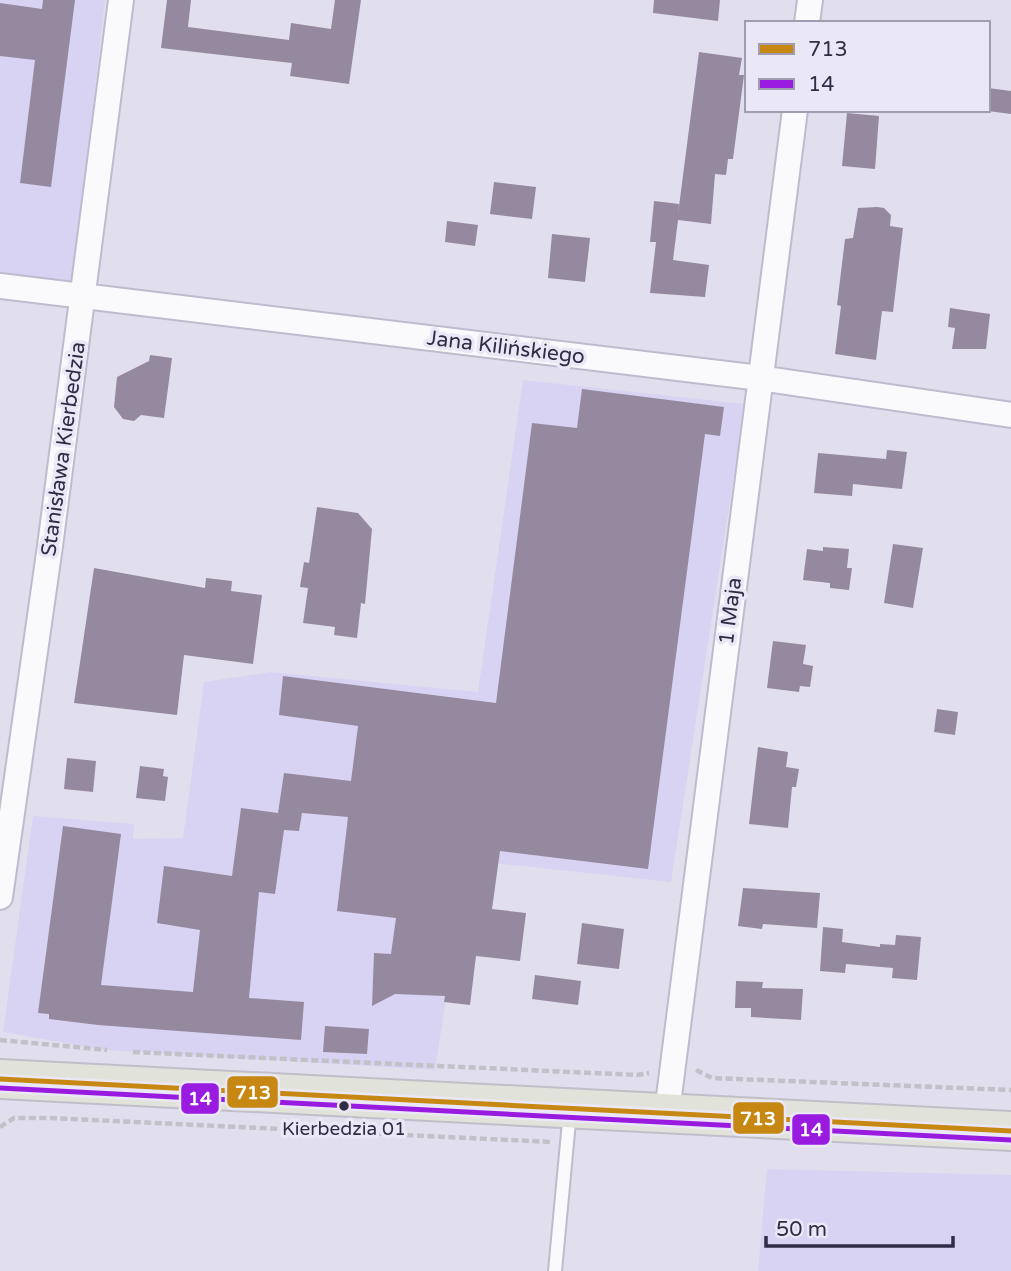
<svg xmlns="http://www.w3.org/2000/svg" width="1011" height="1271" font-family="'Varela Round',sans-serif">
	<rect width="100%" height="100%" fill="#e1dfee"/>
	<path fill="#d8d3f2" d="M 0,0 L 105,0 L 73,285 L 0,277 Z
		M 523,380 L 745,404 L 671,882 L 467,860 L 435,1070 L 105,1050 L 3,1032 L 33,816 L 134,824 L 133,839 L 183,838 L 204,682 L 271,672 L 478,692 Z
		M 767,1169 L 1011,1175 L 1011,1271 L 758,1271 Z"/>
	<path fill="#9589a0" d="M 43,0 L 75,0 L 51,187 L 20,183 L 35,60 L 0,56 L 0,3 L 42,9 Z
		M 167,0 L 191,0 L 188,27 L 289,40 L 291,23 L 331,29 L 335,0 L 361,0 L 349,84 L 290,76 L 292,63 L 161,48 Z
		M 654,0 L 720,0 L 718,21 L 653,13 Z
		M 699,52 L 742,58 L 739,75 L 744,75 L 733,159 L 728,159 L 726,175 L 715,174 L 711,224 L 678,220 L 673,260 L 709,265 L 705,297 L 650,293 L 656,242 L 650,242 L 654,201 L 679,204 L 678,214 Z
		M 988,88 L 1011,91 L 1011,114 L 988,111 Z
		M 847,113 L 879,116 L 875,169 L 842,166 Z
		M 494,182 L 536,187 L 532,219 L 490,214 Z
		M 877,207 L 884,208 L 891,215 L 890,226 L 903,228 L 893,312 L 882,311 L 876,360 L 835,354 L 841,306 L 837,305 L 845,239 L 853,238 L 858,208 Z
		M 447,221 L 478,225 L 475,246 L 445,242 Z
		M 552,234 L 590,238 L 585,282 L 548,278 Z
		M 950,308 L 990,314 L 986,349 L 952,349 L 955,328 L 948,327 Z
		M 150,355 L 172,358 L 164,418 L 141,415 L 134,421 L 123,419 L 114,407 L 117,377 L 149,361 Z
		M 582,389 L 724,407 L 720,436 L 705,434 L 648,869 L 500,851 L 492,909 L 526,913 L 520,961 L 476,956 L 470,1005 L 444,1002 L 445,996 L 395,994 L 372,1006 L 374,953 L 391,954 L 396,918 L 337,911 L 348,817 L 302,813 L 299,831 L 284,830 L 275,894 L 259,892 L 249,998 L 304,1002 L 301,1040 L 98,1025 L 49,1019 L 49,1014 L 38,1013 L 63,826 L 121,834 L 101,985 L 193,992 L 200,930 L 157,923 L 164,866 L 232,876 L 241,808 L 278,813 L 284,773 L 351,781 L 358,726 L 279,715 L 283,676 L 496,703 L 532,423 L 577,428 Z
		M 887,450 L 907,452 L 902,489 L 853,484 L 852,496 L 814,493 L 818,453 L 886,459 Z
		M 317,507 L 358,513 L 372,529 L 365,604 L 361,603 L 357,638 L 334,635 L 335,627 L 303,623 L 308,588 L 300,587 L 304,562 L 309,563 Z
		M 893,544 L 923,548 L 913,608 L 884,603 Z
		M 823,547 L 849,549 L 847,568 L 852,568 L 849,590 L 830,588 L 830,583 L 803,580 L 807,549 L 823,551 Z
		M 94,568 L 205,588 L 206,578 L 232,581 L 231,591 L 262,595 L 253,664 L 184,655 L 177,715 L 74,703 Z
		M 773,641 L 806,645 L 803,664 L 813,666 L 810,687 L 800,686 L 799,692 L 767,688 Z
		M 937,709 L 958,712 L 955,735 L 934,732 Z
		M 758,747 L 788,752 L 786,767 L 799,769 L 796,787 L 792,787 L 788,828 L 749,824 Z
		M 67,758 L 96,761 L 93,792 L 64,789 Z
		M 140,766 L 164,769 L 163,776 L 168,777 L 165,801 L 136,798 Z
		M 743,888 L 820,893 L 817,928 L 763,924 L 762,929 L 738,926 Z
		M 582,923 L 624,929 L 619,969 L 577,964 Z
		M 823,927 L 843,929 L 842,942 L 880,947 L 880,944 L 895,945 L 896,935 L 921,937 L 917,980 L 892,978 L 893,968 L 846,964 L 845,973 L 820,971 Z
		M 535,975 L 581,981 L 578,1005 L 532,999 Z
		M 736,981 L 763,982 L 762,988 L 803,989 L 801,1020 L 751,1017 L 751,1008 L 735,1008 Z
		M 325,1026 L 369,1029 L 367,1054 L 323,1052 Z"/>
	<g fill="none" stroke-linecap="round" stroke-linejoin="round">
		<g stroke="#bebbce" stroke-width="16">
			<path id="lane" d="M 555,1271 L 570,1111"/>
		</g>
		<g stroke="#bebbce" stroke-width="28">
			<path id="street" d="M 807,23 L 810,0
				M 0,286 L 760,378 L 1011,415
				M 0,897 L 50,546 L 121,0
				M 667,1112 L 795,110"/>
		</g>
		<g stroke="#c0bec9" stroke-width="42">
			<path id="primary" d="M 0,1079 L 1011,1131"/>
		</g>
		<path stroke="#c1c1c8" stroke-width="4.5" stroke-dasharray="7 3.5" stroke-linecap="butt" d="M 0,1040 L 107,1050
			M 133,1052 L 637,1075 L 649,1073
			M 696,1070 L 712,1078 L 1011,1090
			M 0,1127 L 14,1118 L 50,1118 L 552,1142"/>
		<use href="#lane" stroke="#fafafc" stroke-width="12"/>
		<use href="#street" stroke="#fafafc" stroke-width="24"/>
		<use href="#primary" stroke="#e1e2da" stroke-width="38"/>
		<g stroke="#eae8f6" stroke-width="10">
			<path id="bus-1" d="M 0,1079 L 1011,1131"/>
		</g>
		<g stroke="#eae8f6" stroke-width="10">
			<path id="bus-2" d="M 0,1088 L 1011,1140"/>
		</g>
		<use href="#bus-1" stroke="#c68812" stroke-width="5"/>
		<use href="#bus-2" stroke="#991bdf" stroke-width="5"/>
	</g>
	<circle fill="#312d46" stroke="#eae8f6" stroke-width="2.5" cx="344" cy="1106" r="6"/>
	<g text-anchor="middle" stroke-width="7" stroke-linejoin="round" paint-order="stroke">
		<g font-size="19" fill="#312d46" stroke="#eae8f6">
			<text x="344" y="1135">Kierbedzia 01</text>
		</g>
		<g font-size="21" fill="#312d46" stroke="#eae8f6">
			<text transform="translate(506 347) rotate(7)" y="7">Jana Kilińskiego</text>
			<text transform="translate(63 449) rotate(-82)" y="7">Stanisława Kierbedzia</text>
			<text transform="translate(730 611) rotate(-83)" y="7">1 Maja</text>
		</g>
	</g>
	<g stroke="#eae8f6" stroke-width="2.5">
		<rect x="226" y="1075" width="53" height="34" rx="7" fill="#c68812"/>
		<rect x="180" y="1082" width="40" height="33" rx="7" fill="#991bdf"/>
		<rect x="732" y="1101" width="53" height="34" rx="7" fill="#c68812"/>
		<rect x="791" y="1113" width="40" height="33" rx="7" fill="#991bdf"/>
	</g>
	<g font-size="19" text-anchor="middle" font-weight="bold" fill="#fff">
		<text x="253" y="1099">713</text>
		<text x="200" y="1105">14</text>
		<text x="758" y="1125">713</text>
		<text x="811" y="1136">14</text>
	</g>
	<rect x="745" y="21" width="245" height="91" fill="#eae8f6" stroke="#a09db0" stroke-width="2"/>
	<rect x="759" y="44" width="35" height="10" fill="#c68812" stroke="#a09db0" stroke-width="2"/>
	<text x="808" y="56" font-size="21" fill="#312d46">713</text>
	<rect x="759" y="79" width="35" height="10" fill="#991bdf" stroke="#a09db0" stroke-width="2"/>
	<text x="808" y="91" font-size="21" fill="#312d46">14</text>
	<path d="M766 1236v10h187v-10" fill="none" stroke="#312d46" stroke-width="3.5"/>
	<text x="776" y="1236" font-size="21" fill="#312d46" stroke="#eae8f6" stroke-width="5" paint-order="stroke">50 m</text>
</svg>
